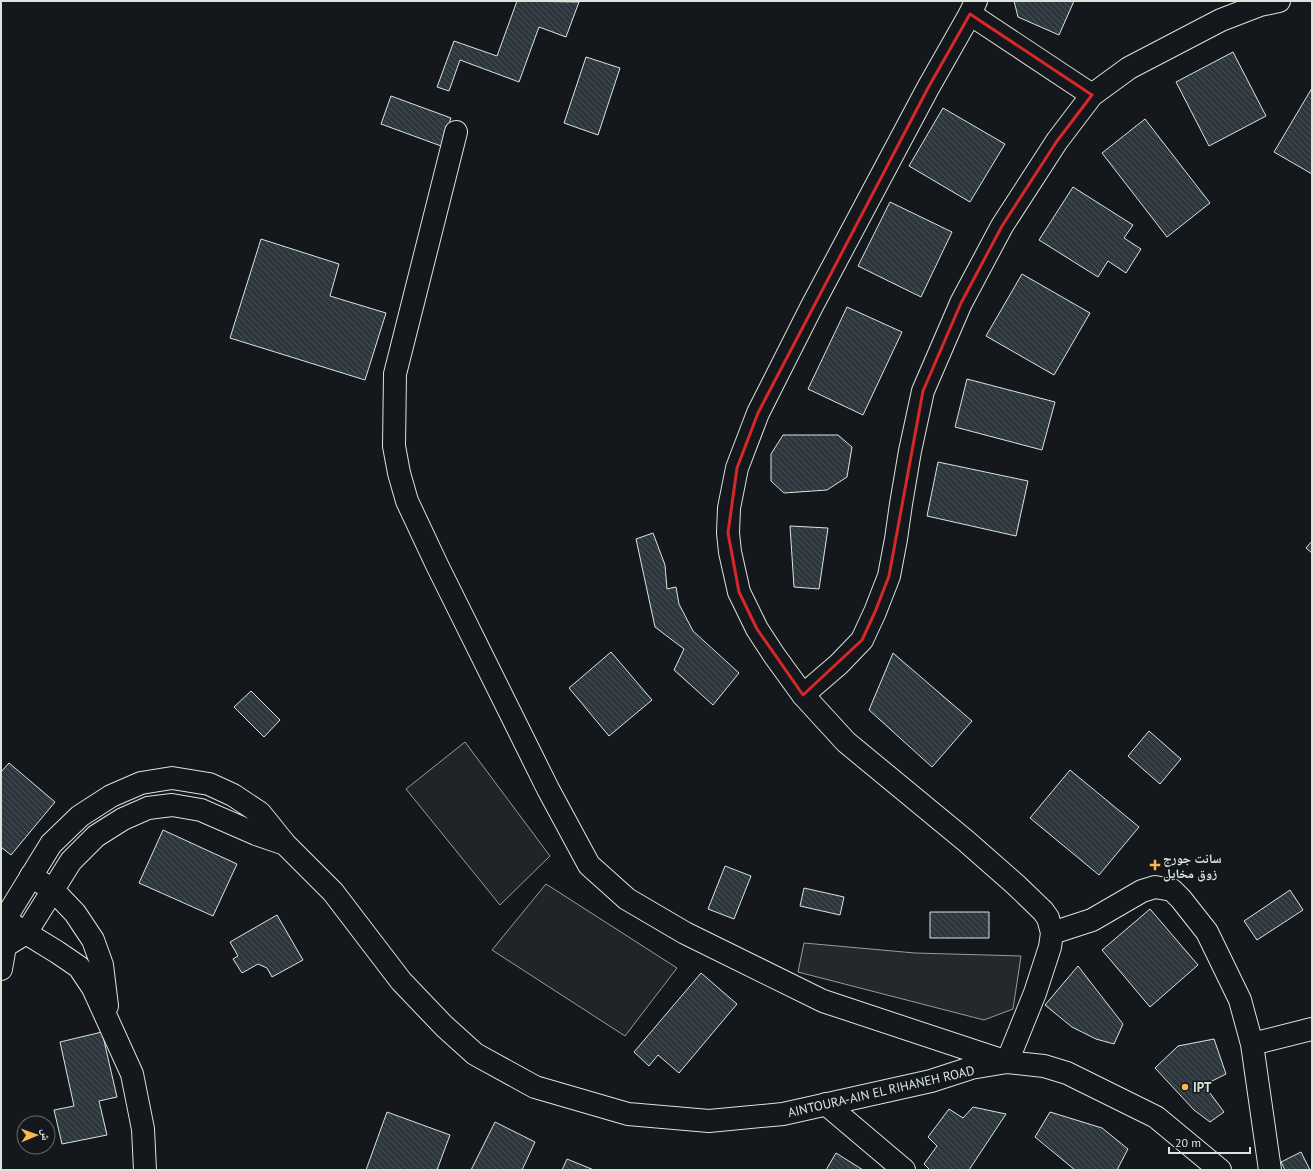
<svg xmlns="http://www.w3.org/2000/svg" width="1313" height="1171" font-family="'PT Sans','Noto Naskh Arabic',sans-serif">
	<defs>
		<pattern id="building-back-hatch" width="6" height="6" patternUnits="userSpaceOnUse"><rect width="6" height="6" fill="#2c363c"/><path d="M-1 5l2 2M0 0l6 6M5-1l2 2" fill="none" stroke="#4a5358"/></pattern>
	</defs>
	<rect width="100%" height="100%" fill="#14181c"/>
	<path fill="#202428" stroke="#939e99" d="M 465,742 L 550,856 L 500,905 L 406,789 Z
		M 546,884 L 677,968 L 625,1036 L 492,950 Z"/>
	<path fill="#24282b" stroke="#939e99" d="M 804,943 L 915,953 L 1021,956 L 1013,1009 L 984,1020 L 798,972 Z"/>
	<path fill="url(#building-back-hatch)" stroke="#d8e6dc" d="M 517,1 L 579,2 L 566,37 L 539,27 L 519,82 L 460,60 L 449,91 L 437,87 L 454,41 L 497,56 Z
		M 1014,1 L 1074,1 L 1059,35 L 1018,17 Z
		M 1233,52 L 1266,116 L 1209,146 L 1176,82 Z
		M 586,57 L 620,68 L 598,135 L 564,123 Z
		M 1312,88 L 1312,174 L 1274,152 Z
		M 391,96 L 451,118 L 441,146 L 381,124 Z
		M 943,108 L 1005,144 L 970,202 L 909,166 Z
		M 1145,119 L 1210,203 L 1167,237 L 1102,153 Z
		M 1073,187 L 1133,225 L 1124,238 L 1141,249 L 1126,273 L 1108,261 L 1098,277 L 1039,240 Z
		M 890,202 L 952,232 L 921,297 L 858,266 Z
		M 261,239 L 339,264 L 330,296 L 386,313 L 365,380 L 230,338 Z
		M 1022,274 L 1090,313 L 1054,375 L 986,336 Z
		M 847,307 L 902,332 L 863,415 L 808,389 Z
		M 967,379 L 1055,402 L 1042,450 L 955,427 Z
		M 783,435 L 838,435 L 852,447 L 847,477 L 827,490 L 784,493 L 771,481 L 771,454 Z
		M 938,462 L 1028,481 L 1016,536 L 927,516 Z
		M 790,526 L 828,528 L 819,589 L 794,587 Z
		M 653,533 L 665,565 L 667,589 L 676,587 L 679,604 L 693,631 L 739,673 L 713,705 L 674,670 L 684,649 L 655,627 L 636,539 Z
		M 1312,541 L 1312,553 L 1306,548 Z
		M 611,652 L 652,700 L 609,736 L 569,688 Z
		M 893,653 L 972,721 L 932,767 L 869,710 Z
		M 251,691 L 280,720 L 264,737 L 234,707 Z
		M 1149,731 L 1181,759 L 1160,784 L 1128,756 Z
		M 9,763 L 55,802 L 11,855 L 1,847 L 1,772 Z
		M 1070,770 L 1139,827 L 1099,875 L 1030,818 Z
		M 163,830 L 237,864 L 213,916 L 139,883 Z
		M 725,866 L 751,876 L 734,919 L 708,909 Z
		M 804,888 L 844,897 L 840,915 L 800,906 Z
		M 1290,890 L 1303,910 L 1257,940 L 1244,921 Z
		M 1150,909 L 1198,965 L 1150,1007 L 1102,950 Z
		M 930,912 L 989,912 L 989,938 L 930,938 Z
		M 277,915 L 303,960 L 272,977 L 267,968 L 258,964 L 242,973 L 233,959 L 238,956 L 230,942 Z
		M 1078,966 L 1123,1024 L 1114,1044 L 1096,1039 L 1072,1027 L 1045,1005 Z
		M 701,973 L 737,1004 L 679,1073 L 658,1055 L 649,1066 L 634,1052 Z
		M 102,1032 L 117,1097 L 99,1101 L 107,1135 L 62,1144 L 54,1110 L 74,1106 L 60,1042 Z
		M 1214,1039 L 1226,1074 L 1204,1085 L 1224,1112 L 1210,1122 L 1194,1110 L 1155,1068 L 1178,1046 Z
		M 973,1107 L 1006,1114 L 969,1170 L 930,1170 L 924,1164 L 937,1146 L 928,1137 L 949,1109 L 963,1118 Z
		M 387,1112 L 450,1135 L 437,1170 L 366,1170 Z
		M 1050,1112 L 1102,1128 L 1128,1149 L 1117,1170 L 1075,1170 L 1035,1137 Z
		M 495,1122 L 535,1142 L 522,1170 L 471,1170 Z
		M 1301,1152 L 1310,1170 L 1285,1170 L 1281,1162 Z
		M 836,1153 L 863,1170 L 826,1170 Z
		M 567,1159 L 594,1170 L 562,1170 Z"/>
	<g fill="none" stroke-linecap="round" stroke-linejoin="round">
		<g stroke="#d8e6dc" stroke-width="24">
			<path id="street" d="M 970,14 L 1092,95
				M 456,132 L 395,374 L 394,446 L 399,473 L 407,501 L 437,565 L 548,789 L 589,865 L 627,899 L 685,933 L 823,1001 L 1007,1062
				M 803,695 L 839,664 L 862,640 L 875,612 L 889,576 L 896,539 L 901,504 L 910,451 L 923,391 L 961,303 L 1002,226 L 1057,141 L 1092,95 L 1129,68 L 1221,20 L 1260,5 L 1279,1
				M 31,876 L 53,890 L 75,913 L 93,940 L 102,965 L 107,1006
				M 10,923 L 26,933 L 57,952 L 79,967 L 93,988 L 132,1074 L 143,1129 L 145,1170
				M 1052,933 L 1092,920 L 1142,891 L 1155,887 L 1172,890 L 1181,899 L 1207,932 L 1240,1000 L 1252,1044
				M 826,1104 L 904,1170
				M 1270,1170 L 1252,1044 L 1312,1029"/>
		</g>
		<g stroke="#d8e6dc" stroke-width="24">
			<path id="secondary" d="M 976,1 L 970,14 L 928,88 L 812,306 L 758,413 L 737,468 L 729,508 L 728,533 L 730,552 L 739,592 L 757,629 L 774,655 L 803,695 L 846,742 L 966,841 L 1016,885 L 1043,911 L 1048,918 L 1052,933 L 1050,947 L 1035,993 L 1007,1062
				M 5,946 L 26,933 L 71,861 L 96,836 L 123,819 L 148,808 L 172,805 L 201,810 L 256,834 L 285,844
				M 1,969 L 5,946 L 5,919 L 51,844 L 80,816 L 111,796 L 141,783 L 172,778 L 209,784 L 233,795 L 260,813 L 285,844 L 333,892 L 401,981 L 444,1026 L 475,1054 L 535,1087 L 628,1114 L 709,1121 L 783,1114 L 931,1081 L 971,1068 L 1007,1062 L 1044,1066 L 1067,1073 L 1156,1117 L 1220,1170"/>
		</g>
		<use href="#street" stroke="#14181c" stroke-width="22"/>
		<use href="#secondary" stroke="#14181c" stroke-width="22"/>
	</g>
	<path fill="none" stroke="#d62828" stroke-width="3" stroke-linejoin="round" d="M 970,14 L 1092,95 L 1057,141 L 1002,226 L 961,303 L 923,391 L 889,576 L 875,612 L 862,640 L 803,695 L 757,629 L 739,592 L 728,533 L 737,468 L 758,413 L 928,88 Z"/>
	<g fill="#ffb74d" stroke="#14181c" stroke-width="1.5">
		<path d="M1153 859h4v4h4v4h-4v4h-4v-4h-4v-4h4z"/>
		<circle cx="1185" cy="1087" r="4"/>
	</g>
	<g text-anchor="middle" stroke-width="3" stroke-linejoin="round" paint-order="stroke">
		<g font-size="13" font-weight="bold" fill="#d8e6dc" stroke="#14181c" text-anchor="start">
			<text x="1163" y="863">سانت جورج<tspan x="1163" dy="15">زوق مخايل</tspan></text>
			<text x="1193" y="1092">IPT</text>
		</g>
		<g font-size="13" fill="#d8e6dc" stroke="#14181c">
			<text transform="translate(881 1091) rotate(-13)" y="5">AINTOURA-AIN EL RIHANEH ROAD</text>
		</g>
	</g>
	<rect width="1313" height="1171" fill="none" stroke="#d8e6dc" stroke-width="4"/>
	<g transform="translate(36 1135) rotate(88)"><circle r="19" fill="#14181c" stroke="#626a69"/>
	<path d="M0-3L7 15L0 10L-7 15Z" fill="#ffb74d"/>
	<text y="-6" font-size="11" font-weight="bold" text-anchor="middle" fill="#d8e6dc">ش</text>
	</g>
	<path d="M1169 1147v6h81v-6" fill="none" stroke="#d8e6dc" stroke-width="2"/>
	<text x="1175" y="1147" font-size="12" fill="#d8e6dc" stroke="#14181c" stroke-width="3" paint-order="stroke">20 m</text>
</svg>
